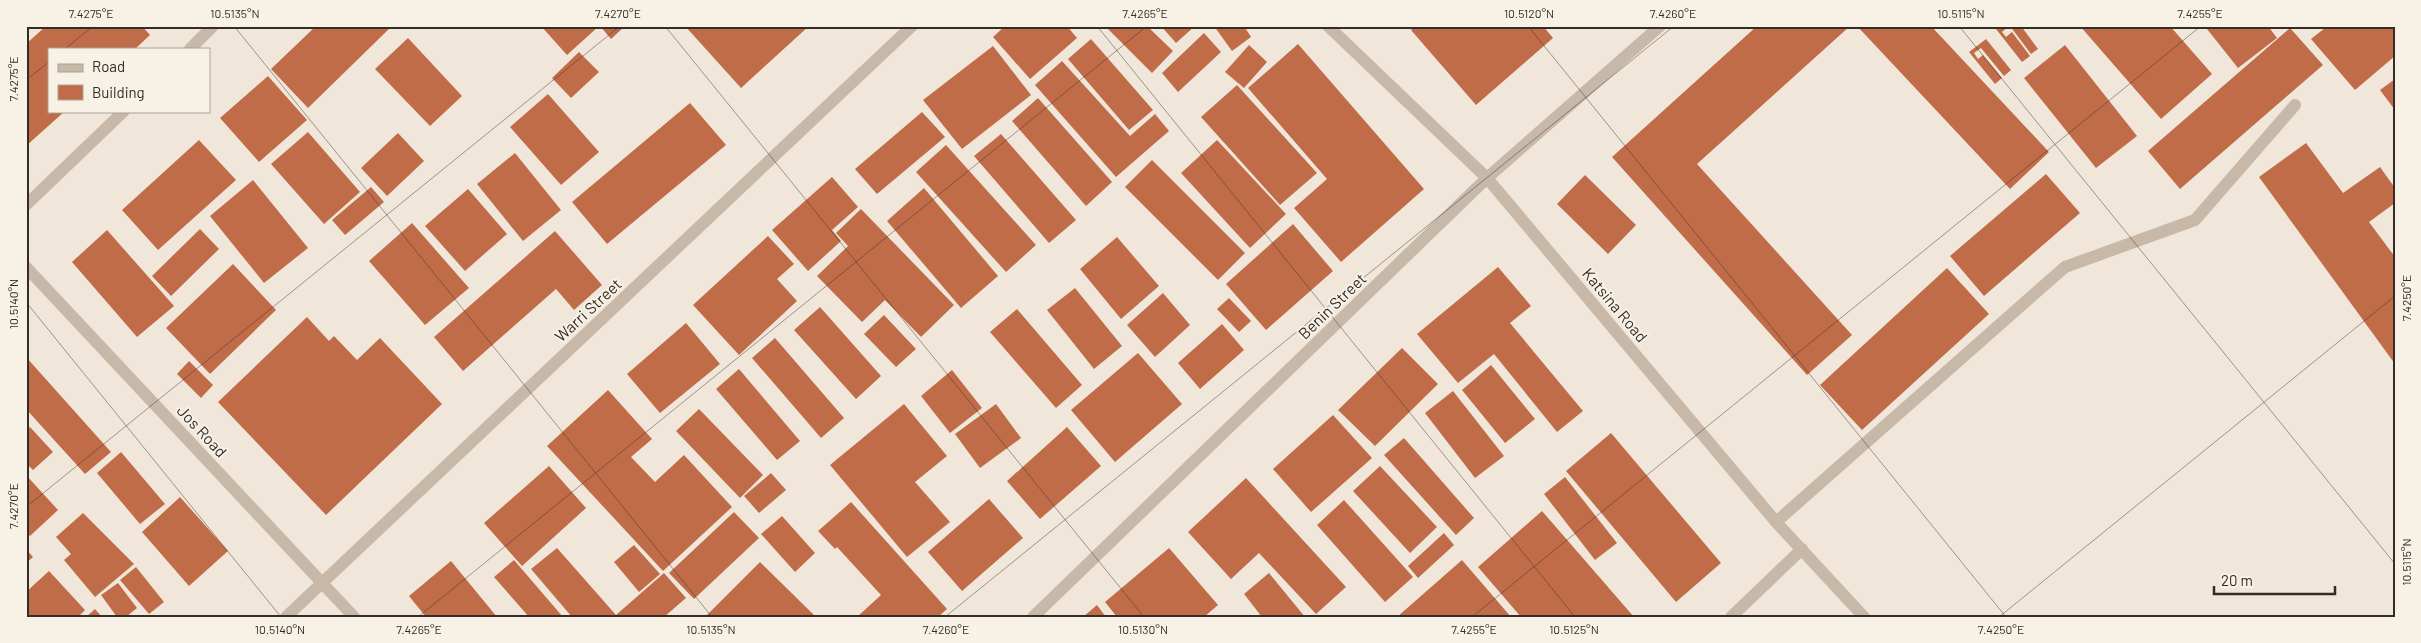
<svg xmlns="http://www.w3.org/2000/svg" width="2421" height="643" font-family="Barlow,sans-serif">
	<rect width="100%" height="100%" fill="#f0e7da"/>
	<path fill="#c16c48" d="M 46,26 L 142,26 L 150,35 L 135,49 L 49,49 L 49,111 L 65,111 L 26,146 L 26,44 Z
		M 316,26 L 392,26 L 308,108 L 271,69 Z
		M 541,26 L 599,26 L 567,55 Z
		M 600,26 L 625,26 L 611,39 Z
		M 685,26 L 809,26 L 741,88 Z
		M 1005,26 L 1067,26 L 1077,38 L 1030,79 L 993,37 Z
		M 1105,26 L 1147,26 L 1173,51 L 1152,73 Z
		M 1161,26 L 1195,26 L 1176,43 Z
		M 1214,26 L 1244,26 L 1251,37 L 1232,51 Z
		M 1415,26 L 1543,26 L 1553,38 L 1476,105 L 1411,30 Z
		M 1757,26 L 1850,26 L 1697,164 L 1852,335 L 1807,375 L 1612,157 Z
		M 1857,26 L 1931,26 L 2049,152 L 2010,189 Z
		M 1999,26 L 2009,26 L 2002,32 L 2006,37 L 2012,32 L 2030,56 L 2022,62 L 1996,29 Z
		M 2010,26 L 2021,26 L 2038,49 L 2031,54 Z
		M 2080,26 L 2170,26 L 2212,74 L 2161,119 Z
		M 2210,26 L 2268,26 L 2277,38 L 2238,68 L 2207,29 Z
		M 2324,26 L 2395,26 L 2395,56 L 2355,90 L 2311,39 L 2325,28 Z
		M 2290,28 L 2323,65 L 2180,189 L 2148,151 Z
		M 1204,33 L 1221,52 L 1178,92 L 1162,73 Z
		M 408,38 L 462,96 L 430,126 L 375,69 Z
		M 1091,39 L 1153,110 L 1129,130 L 1068,59 Z
		M 1986,39 L 2011,70 L 2004,76 L 1981,48 L 1974,53 L 1978,59 L 1983,55 L 2002,78 L 1995,84 L 1969,52 Z
		M 1298,44 L 1424,189 L 1341,262 L 1294,208 L 1327,179 L 1248,88 Z
		M 1249,45 L 1267,62 L 1244,88 L 1225,72 Z
		M 2065,45 L 2137,136 L 2096,168 L 2024,78 Z
		M 993,46 L 1031,95 L 962,149 L 923,100 Z
		M 579,52 L 599,72 L 571,98 L 552,78 Z
		M 1062,61 L 1130,136 L 1155,114 L 1169,131 L 1116,177 L 1035,85 Z
		M 268,76 L 307,120 L 259,162 L 220,118 Z
		M 2395,79 L 2395,110 L 2380,90 Z
		M 1237,85 L 1317,173 L 1280,205 L 1201,117 Z
		M 548,94 L 599,152 L 561,185 L 510,127 Z
		M 1038,98 L 1112,182 L 1086,206 L 1012,121 Z
		M 690,103 L 726,145 L 607,244 L 572,202 Z
		M 922,112 L 945,137 L 877,194 L 855,169 Z
		M 308,132 L 360,192 L 324,224 L 271,164 Z
		M 398,133 L 424,161 L 387,196 L 361,168 Z
		M 1001,134 L 1076,220 L 1049,243 L 974,156 Z
		M 199,140 L 236,180 L 158,250 L 122,210 Z
		M 1217,140 L 1286,214 L 1250,248 L 1181,173 Z
		M 2306,143 L 2343,193 L 2380,167 L 2395,188 L 2395,203 L 2369,222 L 2395,257 L 2395,364 L 2259,177 Z
		M 946,145 L 1036,245 L 1006,272 L 916,172 Z
		M 515,153 L 561,210 L 523,241 L 477,184 Z
		M 1152,160 L 1245,253 L 1218,280 L 1125,187 Z
		M 2046,174 L 2080,213 L 1984,296 L 1950,256 Z
		M 1585,175 L 1636,225 L 1608,254 L 1557,204 Z
		M 832,177 L 858,207 L 832,230 L 841,241 L 808,271 L 772,230 Z
		M 253,180 L 308,248 L 264,283 L 210,216 Z
		M 371,187 L 384,202 L 345,235 L 332,220 Z
		M 924,188 L 998,276 L 961,308 L 887,221 Z
		M 468,189 L 507,234 L 465,271 L 425,226 Z
		M 861,209 L 954,305 L 921,337 L 885,300 L 862,322 L 817,276 L 848,246 L 836,233 Z
		M 412,223 L 469,288 L 425,325 L 369,261 Z
		M 1293,224 L 1333,271 L 1266,330 L 1226,284 Z
		M 200,229 L 219,249 L 171,296 L 152,276 Z
		M 107,230 L 174,306 L 137,337 L 72,262 Z
		M 555,231 L 602,285 L 574,310 L 556,289 L 463,371 L 434,337 Z
		M 768,236 L 794,264 L 777,279 L 797,301 L 739,355 L 693,305 Z
		M 1117,237 L 1159,286 L 1121,319 L 1080,269 Z
		M 233,264 L 276,310 L 210,374 L 166,328 Z
		M 1498,267 L 1531,306 L 1510,323 L 1583,411 L 1557,432 L 1494,354 L 1458,383 L 1417,334 Z
		M 1947,268 L 1989,314 L 1862,430 L 1820,385 Z
		M 1075,288 L 1122,346 L 1094,369 L 1047,310 Z
		M 1163,293 L 1190,325 L 1155,357 L 1127,325 Z
		M 1229,298 L 1251,321 L 1239,332 L 1217,309 Z
		M 820,307 L 881,376 L 856,399 L 794,330 Z
		M 1017,309 L 1082,385 L 1056,408 L 990,332 Z
		M 884,315 L 916,349 L 896,367 L 864,334 Z
		M 307,317 L 329,341 L 334,336 L 357,360 L 380,338 L 442,404 L 326,515 L 218,402 Z
		M 686,323 L 720,364 L 660,413 L 627,374 Z
		M 1222,324 L 1244,350 L 1200,389 L 1178,363 Z
		M 775,338 L 844,418 L 821,438 L 752,358 Z
		M 1402,348 L 1438,384 L 1375,446 L 1338,410 Z
		M 1138,353 L 1182,404 L 1115,462 L 1071,410 Z
		M 26,357 L 111,452 L 85,474 L 26,409 Z
		M 189,361 L 213,385 L 201,398 L 177,374 Z
		M 1491,365 L 1535,419 L 1505,443 L 1462,390 Z
		M 739,369 L 800,441 L 777,460 L 716,389 Z
		M 952,370 L 982,408 L 950,433 L 921,396 Z
		M 608,390 L 652,439 L 631,457 L 655,482 L 684,455 L 732,507 L 663,571 L 547,446 Z
		M 1453,391 L 1504,456 L 1475,478 L 1425,413 Z
		M 904,404 L 947,456 L 915,482 L 950,522 L 907,557 L 830,465 Z
		M 996,404 L 1021,438 L 980,468 L 955,434 Z
		M 699,409 L 763,475 L 740,498 L 676,431 Z
		M 1333,415 L 1372,458 L 1311,512 L 1273,469 Z
		M 30,427 L 53,452 L 33,470 L 26,463 L 26,430 Z
		M 1067,427 L 1101,466 L 1040,519 L 1007,481 Z
		M 1611,433 L 1721,563 L 1676,602 L 1566,471 Z
		M 1404,438 L 1474,518 L 1456,535 L 1384,455 Z
		M 121,452 L 165,504 L 140,524 L 97,473 Z
		M 549,466 L 586,508 L 522,566 L 484,523 Z
		M 1380,466 L 1437,527 L 1410,553 L 1353,491 Z
		M 771,473 L 786,490 L 759,513 L 744,496 Z
		M 26,475 L 58,510 L 30,536 L 26,532 Z
		M 1565,477 L 1617,543 L 1595,560 L 1544,494 Z
		M 1246,478 L 1346,587 L 1316,614 L 1259,553 L 1231,579 L 1188,532 Z
		M 180,497 L 228,551 L 189,586 L 142,532 Z
		M 989,499 L 1023,538 L 962,591 L 928,552 Z
		M 1344,500 L 1413,577 L 1385,602 L 1317,525 Z
		M 851,502 L 947,609 L 938,617 L 857,617 L 881,595 L 837,547 L 835,549 L 818,531 Z
		M 1542,511 L 1634,617 L 1521,617 L 1478,567 Z
		M 734,512 L 759,538 L 694,599 L 669,573 Z
		M 83,513 L 134,564 L 95,597 L 64,560 L 71,554 L 56,537 Z
		M 782,516 L 815,553 L 795,572 L 761,534 Z
		M 1444,533 L 1454,545 L 1418,578 L 1408,566 Z
		M 634,545 L 660,574 L 639,592 L 614,562 Z
		M 557,548 L 616,615 L 664,573 L 686,598 L 664,617 L 572,617 L 531,569 Z
		M 1169,548 L 1218,605 L 1204,617 L 1117,617 L 1105,602 Z
		M 26,549 L 33,557 L 26,563 Z
		M 514,560 L 563,617 L 529,617 L 494,577 Z
		M 1462,560 L 1511,617 L 1397,617 Z
		M 451,561 L 497,617 L 426,617 L 409,596 Z
		M 760,562 L 816,617 L 705,617 Z
		M 136,567 L 164,602 L 149,614 L 120,580 Z
		M 49,571 L 85,610 L 78,617 L 26,617 L 26,592 Z
		M 1269,573 L 1305,617 L 1262,617 L 1244,594 Z
		M 118,583 L 137,608 L 126,617 L 117,617 L 101,595 Z
		M 1097,605 L 1106,617 L 1083,617 Z
		M 95,609 L 102,617 L 86,617 Z"/>
	<g fill="none" stroke-linecap="round" stroke-linejoin="round">
		<path stroke="#c8b8a7" stroke-width="12" d="M 1328,26 L 1487,178 L 1776,522 L 1864,617
			M 190,49 L 213,26
			M 26,205 L 124,111
			M 26,267 L 354,617
			M 1776,522 L 2065,267 L 2195,220 L 2295,105
			M 286,617 L 912,26
			M 1033,617 L 1487,178 L 1660,26
			M 1731,617 L 1802,549"/>
	</g>
	<path fill="none" stroke="#352c27" stroke-width="1" stroke-opacity="0.45" d="M 234,26 L 712,617M 665,26 L 1144,617M 1097,26 L 1575,617M 1528,26 L 2006,617M 1959,26 L 2395,564M 2391,26 L 2395,31M 65,49 L 93,26M 26,80 L 49,62M 26,302 L 281,617M 26,507 L 620,26M 418,617 L 1147,26M 945,617 L 1674,26M 1472,617 L 2201,26M 1999,617 L 2395,296"/>
	<g text-anchor="middle" stroke-width="4" stroke-linejoin="round" paint-order="stroke">
		<g font-size="16" fill="#352c27" stroke="#f8f1e6">
			<text transform="translate(1615 305) rotate(50)" y="6">Katsina Road</text>
			<text transform="translate(1332 306) rotate(-44)" y="6">Benin Street</text>
			<text transform="translate(588 310) rotate(-43)" y="6">Warri Street</text>
			<text transform="translate(202 431) rotate(47)" y="6">Jos Road</text>
		</g>
	</g>
	<rect width="2421" height="643" fill="none" stroke="#f8f1e6" stroke-width="55"/>
	<rect x="48" y="48" width="162" height="65" fill="#f8f1e6" stroke="#aaa29a"/>
	<rect x="58" y="64" width="25" height="8" fill="#c8b8a7" stroke="#aaa29a"/>
	<text x="92" y="72" font-size="15" fill="#352c27">Road</text>
	<rect x="58" y="85" width="25" height="15" fill="#c16c48" stroke="#aaa29a"/>
	<text x="92" y="98" font-size="15" fill="#352c27">Building</text>
	<path d="M2214 586v8h121v-8" fill="none" stroke="#352c27" stroke-width="2.5"/>
	<text x="2221" y="586" font-size="15" fill="#352c27" stroke="#f8f1e6" stroke-width="4" paint-order="stroke">20 m</text>
	<rect x="28" y="28" width="2366" height="588" fill="none" stroke="#352c27" stroke-width="2"/>
	<g font-size="12" text-anchor="middle" fill="#352c27">
		<text x="91" y="18">7.4275°E</text>
		<text x="235" y="18">10.5135°N</text>
		<text x="618" y="18">7.4270°E</text>
		<text x="1145" y="18">7.4265°E</text>
		<text x="1529" y="18">10.5120°N</text>
		<text x="1673" y="18">7.4260°E</text>
		<text x="1961" y="18">10.5115°N</text>
		<text x="2200" y="18">7.4255°E</text>
		<text transform="translate(14 79) rotate(-90)" y="4">7.4275°E</text>
		<text transform="translate(2407 298) rotate(-90)" y="4">7.4250°E</text>
		<text transform="translate(14 304) rotate(-90)" y="4">10.5140°N</text>
		<text transform="translate(14 506) rotate(-90)" y="4">7.4270°E</text>
		<text transform="translate(2407 562) rotate(-90)" y="4">10.5115°N</text>
		<text x="280" y="634">10.5140°N</text>
		<text x="419" y="634">7.4265°E</text>
		<text x="711" y="634">10.5135°N</text>
		<text x="946" y="634">7.4260°E</text>
		<text x="1143" y="634">10.5130°N</text>
		<text x="1474" y="634">7.4255°E</text>
		<text x="1574" y="634">10.5125°N</text>
		<text x="2001" y="634">7.4250°E</text>
	</g>
</svg>
